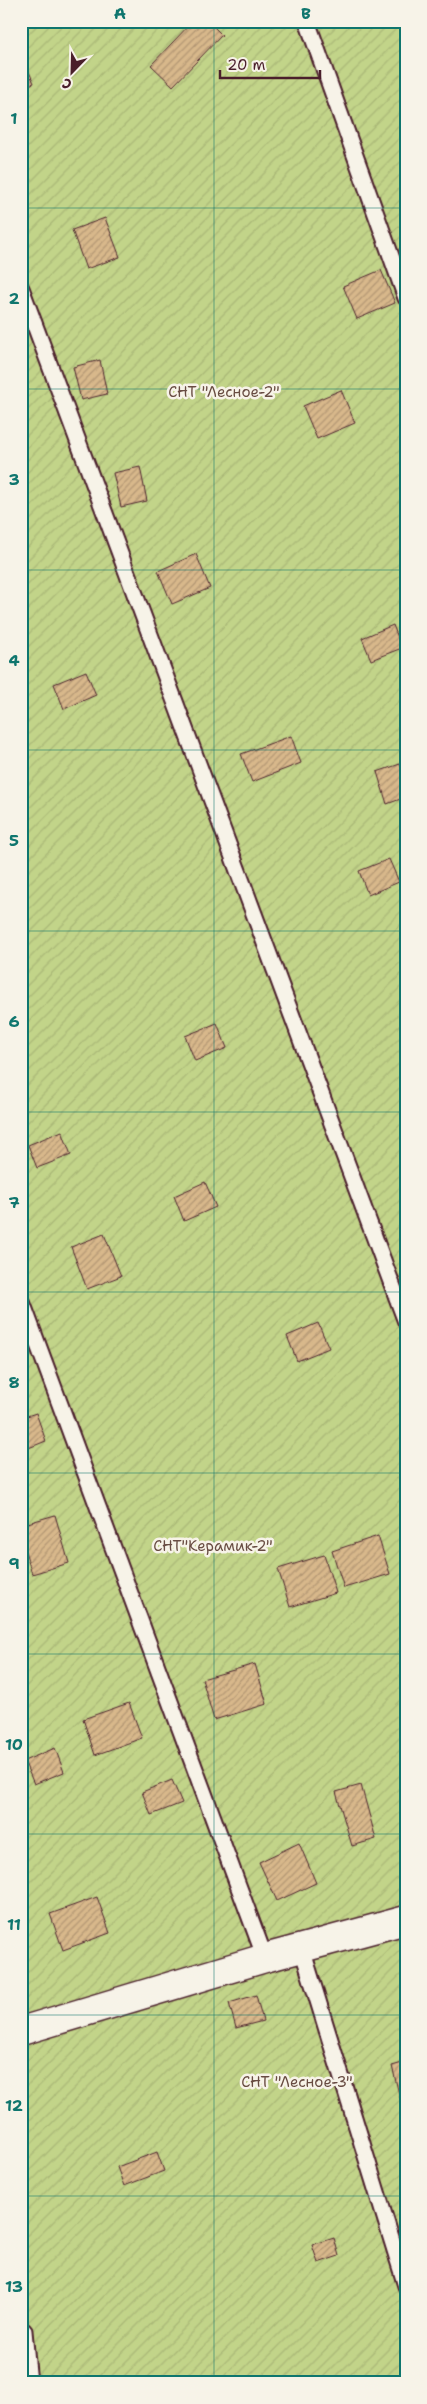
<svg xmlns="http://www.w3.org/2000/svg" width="427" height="2404" font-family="'Shantell Sans',sans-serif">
	<defs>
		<pattern id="garden-furrows" width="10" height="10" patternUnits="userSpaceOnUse" patternTransform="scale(1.25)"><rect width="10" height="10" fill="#c2d489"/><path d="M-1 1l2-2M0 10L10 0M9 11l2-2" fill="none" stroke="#a8b676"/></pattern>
		<pattern id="building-hatch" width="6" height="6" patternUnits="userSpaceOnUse" patternTransform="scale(1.25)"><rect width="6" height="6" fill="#d8b88b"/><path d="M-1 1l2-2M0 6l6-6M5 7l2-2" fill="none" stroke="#b19572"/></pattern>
	</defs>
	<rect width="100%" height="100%" fill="#eee1cc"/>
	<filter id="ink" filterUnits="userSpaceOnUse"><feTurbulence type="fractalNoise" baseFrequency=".02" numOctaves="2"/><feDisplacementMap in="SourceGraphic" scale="10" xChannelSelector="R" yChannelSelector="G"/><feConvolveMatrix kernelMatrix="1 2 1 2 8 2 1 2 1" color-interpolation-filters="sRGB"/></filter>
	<g filter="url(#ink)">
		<path fill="url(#garden-furrows)" stroke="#867a5a" d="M 21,21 L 406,21 L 406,2383 L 21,2383 Z"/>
		<path fill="url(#building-hatch)" stroke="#4a1f2b" d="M 193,21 L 208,21 L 222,35 L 173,86 L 151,65 Z
			M 23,58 L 34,83 L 21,88 L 21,59 Z
			M 105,218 L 120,257 L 86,269 L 72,230 Z
			M 381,270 L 395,303 L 357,319 L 343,286 Z
			M 100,360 L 107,394 L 81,400 L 73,367 Z
			M 341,390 L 355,423 L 317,439 L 303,406 Z
			M 140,467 L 147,501 L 121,507 L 113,473 Z
			M 196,554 L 210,588 L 172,604 L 158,571 Z
			M 393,625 L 402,648 L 371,660 L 362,638 Z
			M 86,671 L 96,695 L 64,709 L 54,684 Z
			M 291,736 L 301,763 L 252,782 L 241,754 Z
			M 400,764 L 406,781 L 406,797 L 387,804 L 377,772 Z
			M 389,859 L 399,882 L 368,895 L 359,871 Z
			M 217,1023 L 227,1048 L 195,1061 L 185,1036 Z
			M 62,1131 L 71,1155 L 37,1168 L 28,1145 Z
			M 205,1182 L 216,1207 L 184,1221 L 174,1196 Z
			M 104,1234 L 121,1276 L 87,1289 L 71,1247 Z
			M 318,1323 L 329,1348 L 297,1361 L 287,1336 Z
			M 36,1413 L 46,1441 L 21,1451 L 21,1418 Z
			M 55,1515 L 69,1563 L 32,1574 L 21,1538 L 21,1525 Z
			M 378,1536 L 390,1574 L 344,1588 L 332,1551 Z
			M 324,1555 L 336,1593 L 290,1607 L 278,1569 Z
			M 255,1664 L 267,1704 L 214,1720 L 202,1679 Z
			M 129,1703 L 142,1738 L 95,1755 L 83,1719 Z
			M 55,1748 L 64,1772 L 34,1784 L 24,1761 Z
			M 172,1780 L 182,1803 L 151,1815 L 142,1792 Z
			M 361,1785 L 376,1839 L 352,1846 L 336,1792 Z
			M 299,1843 L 316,1883 L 277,1901 L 259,1862 Z
			M 97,1897 L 110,1933 L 63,1950 L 50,1914 Z
			M 256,1995 L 263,2021 L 236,2028 L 229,2003 Z
			M 406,2062 L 406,2110 L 403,2110 L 392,2066 Z
			M 157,2152 L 164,2171 L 124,2186 L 117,2167 Z
			M 334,2238 L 339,2256 L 318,2263 L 312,2245 Z"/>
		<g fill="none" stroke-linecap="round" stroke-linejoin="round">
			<g stroke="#4a1f2b" stroke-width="19">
				<path id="lane" d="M 307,21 L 406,298
					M 21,288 L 406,1322
					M 21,1299 L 265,1958
					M 302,1949 L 406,2286
					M 24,2331 L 29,2383"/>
			</g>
			<g stroke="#4a1f2b" stroke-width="31">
				<path id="street" d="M 21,2031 L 265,1958 L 406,1920"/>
			</g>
			<use href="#lane" stroke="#f7f3e8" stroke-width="15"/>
			<use href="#street" stroke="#f7f3e8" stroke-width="28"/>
		</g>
	</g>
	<path fill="none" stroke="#0f766e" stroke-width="1" stroke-opacity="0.55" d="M 214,21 L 214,2383M 21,208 L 406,208M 21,389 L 406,389M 21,570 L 406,570M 21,750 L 406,750M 21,931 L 406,931M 21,1112 L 406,1112M 21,1292 L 406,1292M 21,1473 L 406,1473M 21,1654 L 406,1654M 21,1834 L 406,1834M 21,2015 L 406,2015M 21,2196 L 406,2196"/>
	<g text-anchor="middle" stroke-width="5" stroke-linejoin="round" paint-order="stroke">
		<g font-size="15" fill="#684c42" stroke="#f7f3e8">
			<text x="224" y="397">СНТ "Лесное-2"</text>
			<text x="213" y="1551">СНТ"Керамик-2"</text>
			<text x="297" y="2087">СНТ "Лесное-3"</text>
		</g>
	</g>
	<rect width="427" height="2404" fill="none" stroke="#f7f3e8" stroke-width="55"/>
	<g transform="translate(72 72) rotate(203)" stroke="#f7f3e8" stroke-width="4" paint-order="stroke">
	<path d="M0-4L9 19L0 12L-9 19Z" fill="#4a1f2b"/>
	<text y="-8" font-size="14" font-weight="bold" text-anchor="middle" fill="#4a1f2b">С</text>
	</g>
	<path d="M220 70v8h100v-8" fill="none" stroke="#4a1f2b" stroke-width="2.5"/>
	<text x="227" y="70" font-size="15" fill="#4a1f2b" stroke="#f7f3e8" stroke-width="4" paint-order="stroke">20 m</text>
	<rect x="28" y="28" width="372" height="2348" fill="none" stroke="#0f766e" stroke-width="2"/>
	<g font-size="16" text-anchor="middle" font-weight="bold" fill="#0f766e">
		<text x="120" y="19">A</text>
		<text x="306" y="19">B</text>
		<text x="14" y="124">1</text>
		<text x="14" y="304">2</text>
		<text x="14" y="485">3</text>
		<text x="14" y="666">4</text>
		<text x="14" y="846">5</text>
		<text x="14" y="1027">6</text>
		<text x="14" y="1208">7</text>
		<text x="14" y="1388">8</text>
		<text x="14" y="1569">9</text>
		<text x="14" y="1750">10</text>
		<text x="14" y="1930">11</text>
		<text x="14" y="2111">12</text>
		<text x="14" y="2292">13</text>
	</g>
</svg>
